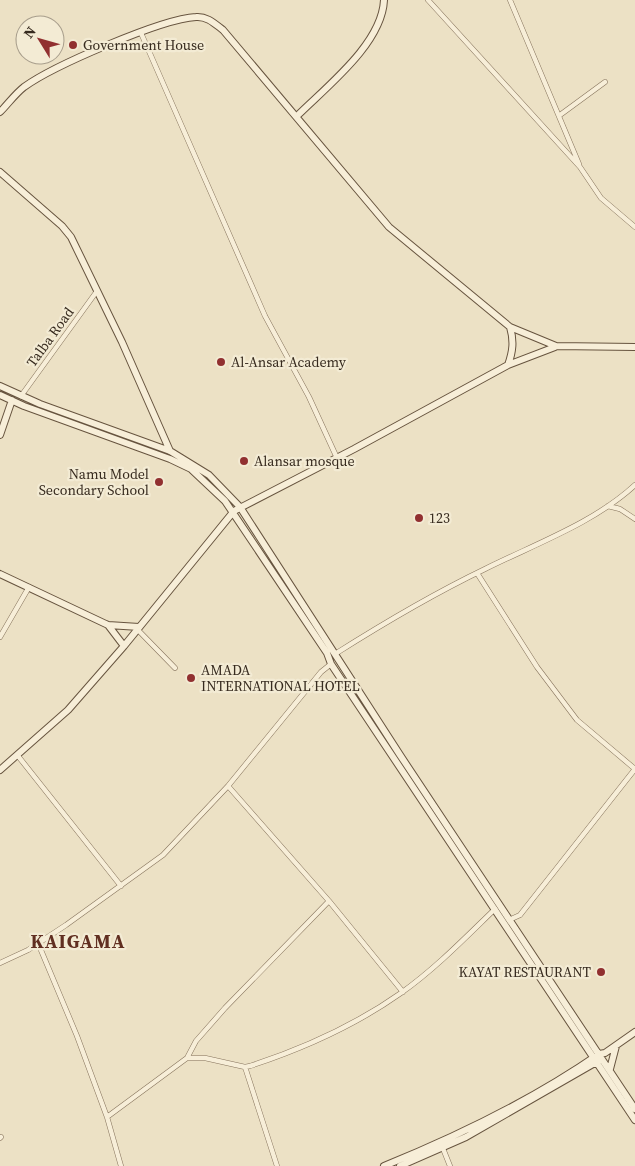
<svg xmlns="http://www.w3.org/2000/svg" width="635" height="1166" font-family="'Source Serif 4',serif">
	<rect width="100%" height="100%" fill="#ece1c5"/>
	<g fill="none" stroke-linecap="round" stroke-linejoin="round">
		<g stroke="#86735c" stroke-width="5.5">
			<path id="street" d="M 428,0 L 580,167 L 601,198 L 635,227
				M 510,0 L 579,164
				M 141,33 L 265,316 L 309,397 L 337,458
				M 560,115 L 605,82
				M 21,396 L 97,291
				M 608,506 L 620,509 L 635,519
				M 477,573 L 537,667 L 577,720 L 635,769
				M 137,629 L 175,668
				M 0,637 L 29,587
				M 335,654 C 384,623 433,594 485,569 C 535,544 594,523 635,485
				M 18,756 L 121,886
				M 228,786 L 329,901 L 403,992
				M 509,920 L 520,915 L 635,769
				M 38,943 L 77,1036 L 107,1117 L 121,1166
				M 0,963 L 28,950 L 66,925 L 163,855 L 228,786 L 321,672 L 331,664
				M 187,1058 L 196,1041 L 225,1008 L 329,901
				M 245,1067 L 277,1166
				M 107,1117 L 187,1058 L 205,1058 L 245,1067 L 250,1066 C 302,1049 357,1024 401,993 C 435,969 465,938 495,909
				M 0,1138 L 1,1137
				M 442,1146 L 450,1166"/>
		</g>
		<g stroke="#67543f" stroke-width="8">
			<path id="secondary" d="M 0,112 C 8,104 15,94 24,87 C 53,66 161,19 196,17 C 207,16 215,24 223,30 L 389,227 L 510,327 L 556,346 L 635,347
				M 297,116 C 326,87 382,44 384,0
				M 0,172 L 62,226 L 71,237 L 122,342 L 170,451
				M 508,365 C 513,351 514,341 510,327
				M 0,386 L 40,404 L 170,451 L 209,475 L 240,507 L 400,755 L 635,1109
				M 0,395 L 24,406 L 170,459 L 191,469 L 225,501 L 327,653 L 331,664 L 635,1120
				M 0,435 L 12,400
				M 0,574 L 108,625 L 139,627
				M 108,625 L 124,646
				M 0,770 L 68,710 L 124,646 L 234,511 L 354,449 L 508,365 L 555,347
				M 610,1069 L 616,1046
				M 384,1166 C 458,1136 534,1099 599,1054 L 605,1053 L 635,1032
				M 400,1166 L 466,1137 L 600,1060"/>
		</g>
		<use href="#street" stroke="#f7eed8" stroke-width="4.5"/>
		<use href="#secondary" stroke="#f7eed8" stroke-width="6"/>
	</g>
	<g fill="#913030" stroke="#f3ebd4" stroke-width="2">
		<circle cx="73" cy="45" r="5"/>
		<circle cx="221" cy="362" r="5"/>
		<circle cx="244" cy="461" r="5"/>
		<circle cx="159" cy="482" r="5"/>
		<circle cx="419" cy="518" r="5"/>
		<circle cx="191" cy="678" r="5"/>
		<circle cx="601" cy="972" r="5"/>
	</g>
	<g text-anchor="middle" stroke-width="4.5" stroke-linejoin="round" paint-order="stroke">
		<g font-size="14" fill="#372b1f" stroke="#f3ebd4" text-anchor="start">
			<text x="83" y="50">Government House</text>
			<text x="231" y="367">Al-Ansar Academy</text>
			<text x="254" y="466">Alansar mosque</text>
			<text x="149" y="479" text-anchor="end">Namu Model<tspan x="149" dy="16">Secondary School</tspan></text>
			<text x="429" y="523">123</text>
			<text x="201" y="675">AMADA<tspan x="201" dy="16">INTERNATIONAL HOTEL</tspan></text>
			<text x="591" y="977" text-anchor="end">KAYAT RESTAURANT</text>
		</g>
		<g font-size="14" fill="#372b1f" stroke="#f3ebd4">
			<text transform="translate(50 337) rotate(-54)" y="5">Talba Road</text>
		</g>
		<g font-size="19" font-weight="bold" letter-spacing="1" fill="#612f21" stroke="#f3ebd4">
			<text x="78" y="948">KAIGAMA</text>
		</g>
	</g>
	<g transform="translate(40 40) rotate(307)"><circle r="24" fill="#f3ebd4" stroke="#a89e8c"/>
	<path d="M0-4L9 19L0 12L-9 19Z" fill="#913030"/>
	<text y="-8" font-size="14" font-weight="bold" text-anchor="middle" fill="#372b1f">N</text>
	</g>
</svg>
